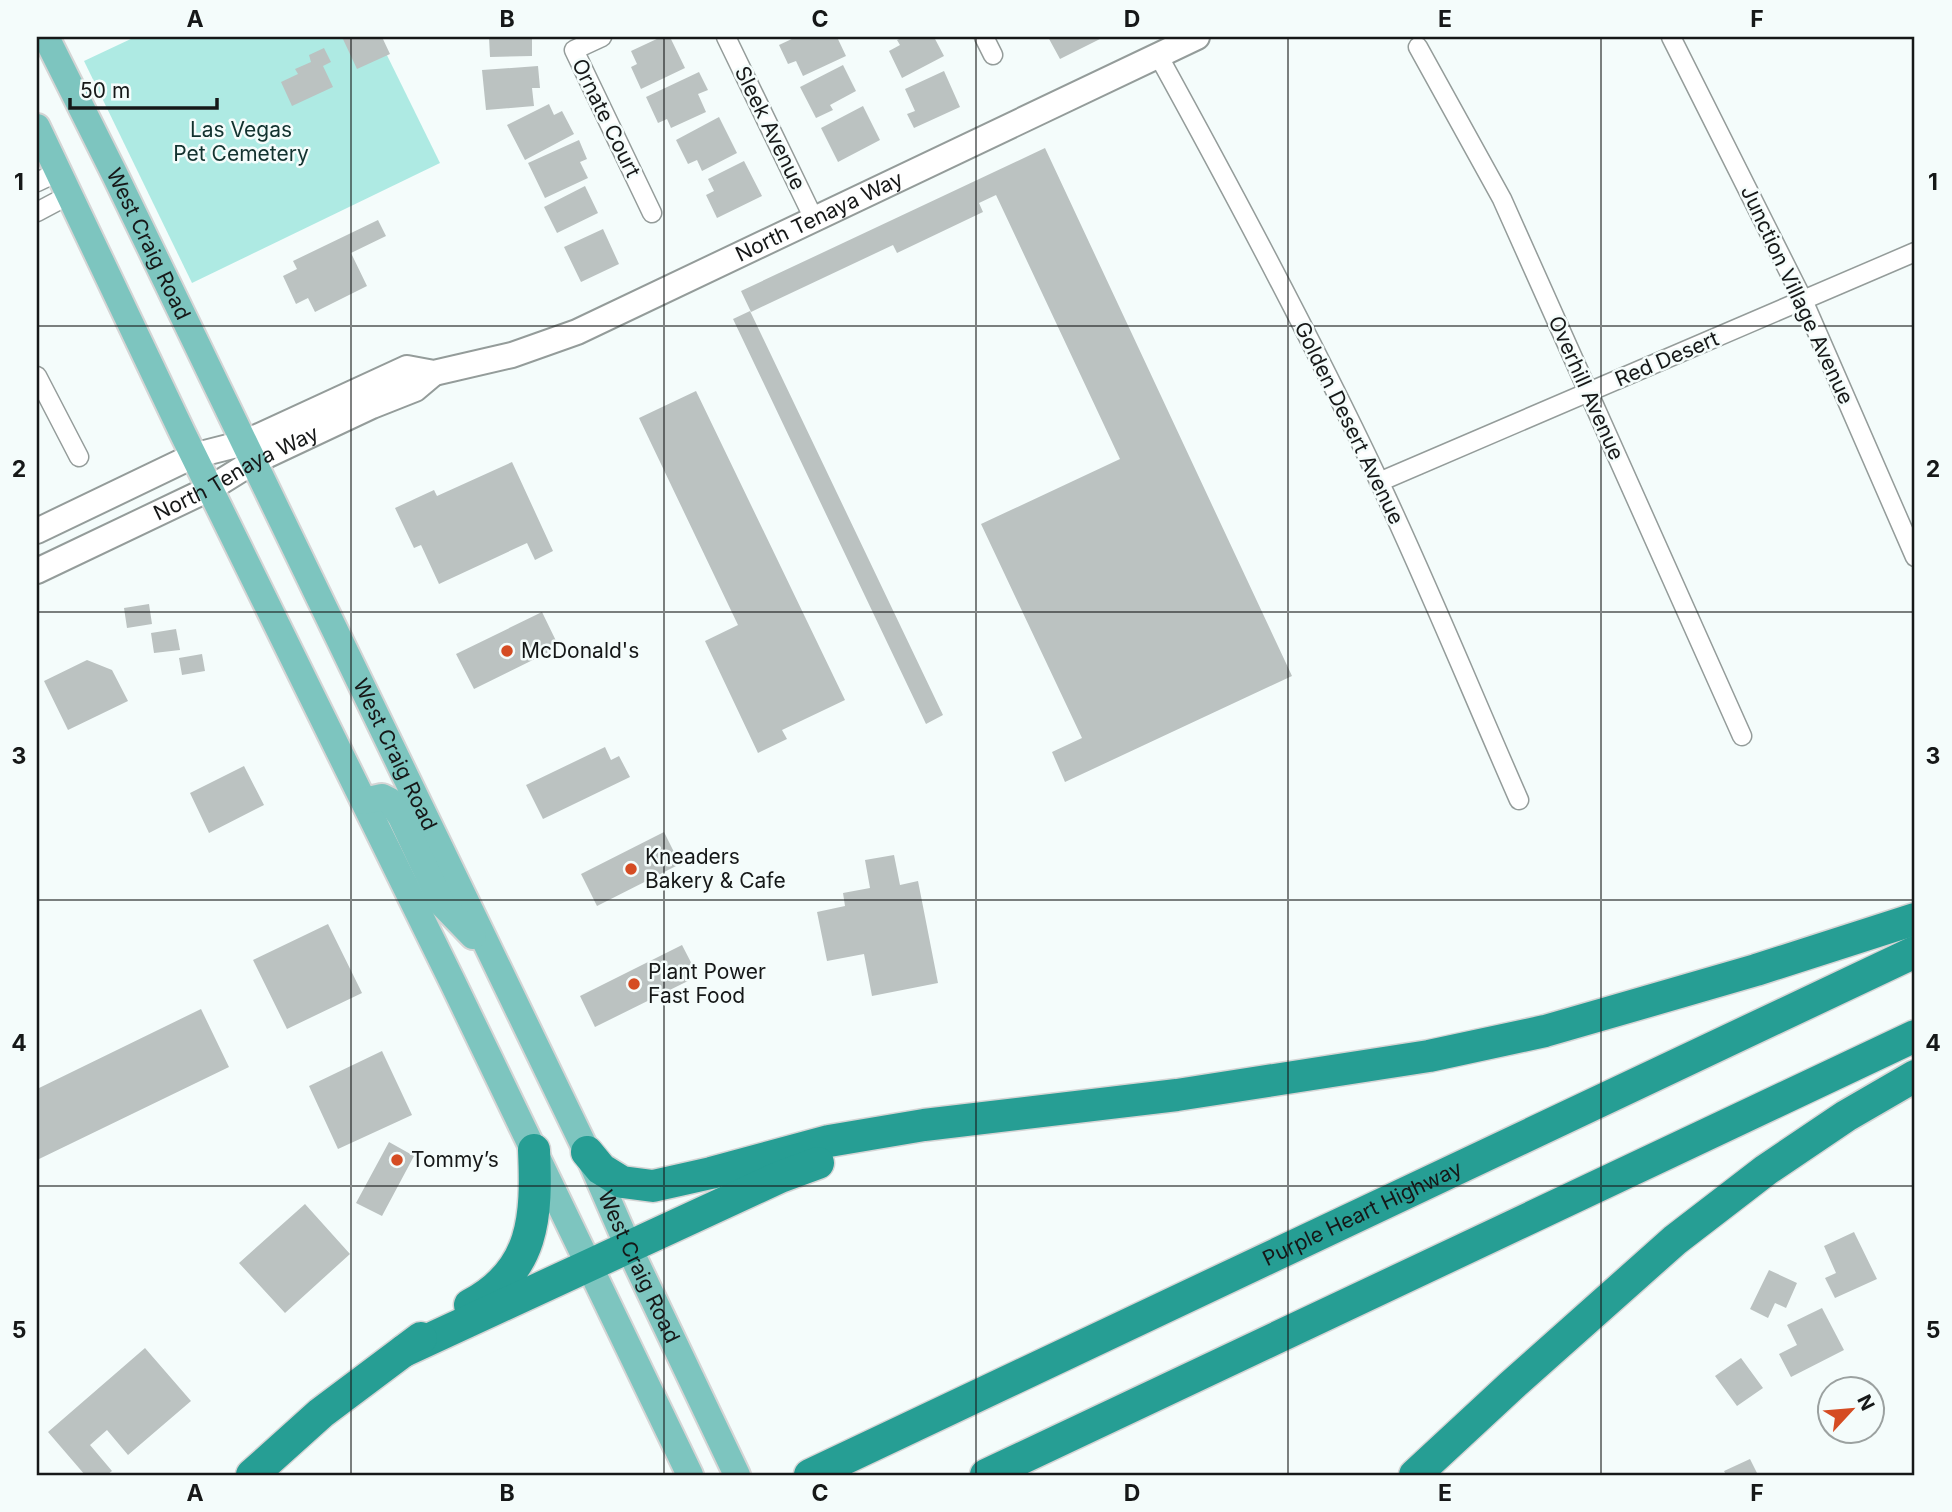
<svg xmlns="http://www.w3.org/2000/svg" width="1952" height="1512" font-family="Inter,sans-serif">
	<rect width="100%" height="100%" fill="#f4fcfb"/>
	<path fill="#aeeae3" d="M 135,37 L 378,37 L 440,163 L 192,283 L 84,61 Z"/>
	<path fill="#bbc2c1" d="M 342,37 L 382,37 L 390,54 L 357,69 Z
		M 489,37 L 532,37 L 532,56 L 490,57 Z
		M 661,37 L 670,37 L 685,68 L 641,89 L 631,67 L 637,64 L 631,51 Z
		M 796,37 L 837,37 L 846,56 L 803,76 L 796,61 L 788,64 L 779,45 Z
		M 904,37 L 934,37 L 944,56 L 902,78 L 889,51 L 900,45 L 897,40 Z
		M 1048,37 L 1104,37 L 1060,59 Z
		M 324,48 L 331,62 L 323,66 L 333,87 L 292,106 L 281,82 L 298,74 L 295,69 L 311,62 L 309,55 Z
		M 843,65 L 856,91 L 830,105 L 833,110 L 816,118 L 800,87 Z
		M 538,66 L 540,88 L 532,88 L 534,106 L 486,110 L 482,70 Z
		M 944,71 L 960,107 L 914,128 L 907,114 L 915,111 L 905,89 Z
		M 699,72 L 708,90 L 698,94 L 706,112 L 671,128 L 667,119 L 658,123 L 646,97 Z
		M 549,104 L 554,115 L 562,111 L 574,134 L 525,160 L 507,125 Z
		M 863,106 L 880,140 L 838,162 L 821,128 Z
		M 719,117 L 737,153 L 702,171 L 697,160 L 688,164 L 676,140 Z
		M 579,140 L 587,159 L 580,162 L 588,178 L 545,198 L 528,163 Z
		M 1045,148 L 1292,676 L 1065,782 L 1052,752 L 1082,738 L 981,524 L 1120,459 L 996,195 L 979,203 L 983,212 L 897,253 L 893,245 L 751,312 L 741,291 Z
		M 744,161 L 762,196 L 717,218 L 706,195 L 714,191 L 708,179 Z
		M 585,186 L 598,213 L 557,233 L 544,207 Z
		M 378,220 L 386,236 L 351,253 L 367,286 L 315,312 L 308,298 L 296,304 L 283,276 L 297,269 L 293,261 Z
		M 603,229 L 619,264 L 581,282 L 564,247 Z
		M 750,311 L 943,715 L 926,724 L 733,319 Z
		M 696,391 L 845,700 L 782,730 L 787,739 L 758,753 L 705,641 L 738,625 L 639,418 Z
		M 512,462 L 553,551 L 535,560 L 527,543 L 439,584 L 421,545 L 414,548 L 395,508 L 434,490 L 437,496 Z
		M 149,604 L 152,624 L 127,628 L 124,608 Z
		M 542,612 L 559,647 L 474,689 L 456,654 Z
		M 176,629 L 180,650 L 154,653 L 151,633 Z
		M 202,654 L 205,671 L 182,675 L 179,658 Z
		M 87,660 L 112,670 L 128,701 L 68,730 L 44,681 Z
		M 605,747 L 611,760 L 619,756 L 630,777 L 543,819 L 526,785 Z
		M 244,766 L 264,805 L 209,833 L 190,793 Z
		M 664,832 L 680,864 L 597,906 L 581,874 Z
		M 894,855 L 900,885 L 918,881 L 938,983 L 872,996 L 864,954 L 827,961 L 817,912 L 845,906 L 843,893 L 870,888 L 865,860 Z
		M 328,924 L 362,993 L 287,1029 L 253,960 Z
		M 682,945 L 698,976 L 595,1027 L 580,996 Z
		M 201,1009 L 229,1067 L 37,1160 L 37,1089 Z
		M 382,1051 L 412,1115 L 338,1149 L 309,1086 Z
		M 389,1142 L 414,1156 L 382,1216 L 356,1203 Z
		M 305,1204 L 350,1254 L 285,1313 L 239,1263 Z
		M 1854,1232 L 1877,1279 L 1835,1298 L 1825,1278 L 1836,1273 L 1824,1246 Z
		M 1769,1270 L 1797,1283 L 1786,1308 L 1775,1303 L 1768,1318 L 1750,1309 Z
		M 1822,1308 L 1844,1350 L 1791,1377 L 1779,1354 L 1797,1345 L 1787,1325 Z
		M 145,1348 L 191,1401 L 128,1455 L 107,1430 L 90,1445 L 112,1471 L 107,1475 L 85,1475 L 48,1432 Z
		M 1741,1358 L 1763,1388 L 1737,1406 L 1715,1376 Z
		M 1750,1459 L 1758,1475 L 1726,1475 L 1724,1471 Z"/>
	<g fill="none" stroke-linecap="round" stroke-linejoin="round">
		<g stroke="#949c9a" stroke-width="21">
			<path id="street" d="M 602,37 L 574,50 L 652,213
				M 726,37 L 814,219
				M 984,37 L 993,55
				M 1671,37 L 1803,300 L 1915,557
				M 1418,47 L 1502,199 L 1742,736
				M 1158,55 C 1235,195 1310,335 1378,479 C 1428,585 1472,693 1519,800
				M 37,182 L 58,172
				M 37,212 L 69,195
				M 37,376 L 79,457
				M 1379,482 L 1915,252"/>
		</g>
		<g stroke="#949c9a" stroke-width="28">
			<g id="secondary">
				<path id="s1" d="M 37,531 L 193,456 L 244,443 L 407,368 L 434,373 L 512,355 L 577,332 L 1197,37"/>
				<path id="s2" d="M 37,571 L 211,488 L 253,462 L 372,406 L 415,389 L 434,373"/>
			</g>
		</g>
		<g stroke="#d5d5d5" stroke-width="30">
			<g id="primary">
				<path id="s3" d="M 46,37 L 115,175 L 587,1152 L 628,1246 L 737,1475"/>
				<path d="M 37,127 L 182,432 L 453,983 L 690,1475"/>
				<path d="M 364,801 L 382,797 L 390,801 L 401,817 L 442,904 L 473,936"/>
			</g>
		</g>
		<g stroke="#d5d5d5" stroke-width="35">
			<g id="highway">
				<path d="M 587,1152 L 601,1169 L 622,1182 L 653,1186 L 711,1173 L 829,1141 L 924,1125 L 1177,1095 L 1429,1056 L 1545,1031 L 1756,970 L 1915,919"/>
				<path d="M 470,1305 C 535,1271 537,1216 534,1150"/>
				<path d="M 404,1351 L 780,1177 L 818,1163"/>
				<path d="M 252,1475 L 321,1413 L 421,1338"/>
				<path id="s4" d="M 810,1475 L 1915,952"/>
				<path d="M 986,1475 L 1915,1036"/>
				<path d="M 1415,1475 L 1511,1386 L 1675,1240 L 1766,1170 L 1846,1116 L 1915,1076"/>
			</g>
		</g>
		<use href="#street" stroke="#fff" stroke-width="18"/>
		<use href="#secondary" stroke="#fff" stroke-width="24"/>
		<use href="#primary" stroke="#7dc5bf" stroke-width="26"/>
		<use href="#highway" stroke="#269e94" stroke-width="32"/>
	</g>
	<path fill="none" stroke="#161818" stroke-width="2" stroke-opacity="0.55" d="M 351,37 L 351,1475M 664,37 L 664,1475M 976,37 L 976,1475M 1288,37 L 1288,1475M 1601,37 L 1601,1475M 37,326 L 1915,326M 37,612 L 1915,612M 37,900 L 1915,900M 37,1186 L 1915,1186"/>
	<g fill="#d54c23" stroke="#f4fcfb" stroke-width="2.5">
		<circle cx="507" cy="651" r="7"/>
		<circle cx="631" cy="869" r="7"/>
		<circle cx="634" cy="984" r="7"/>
		<circle cx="397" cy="1160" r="7"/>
	</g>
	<g text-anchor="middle" stroke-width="5" stroke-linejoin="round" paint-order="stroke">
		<g font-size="21" fill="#161818" stroke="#f4fcfb">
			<text transform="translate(606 118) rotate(64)" y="7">Ornate Court</text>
			<text transform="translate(770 128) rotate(64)" y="7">Sleek Avenue</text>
			<text dy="7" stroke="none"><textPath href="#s1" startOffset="850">North Tenaya Way</textPath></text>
			<text dy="7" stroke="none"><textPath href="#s3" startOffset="231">West Craig Road</textPath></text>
			<text transform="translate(1797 295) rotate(65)" y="7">Junction Village Avenue</text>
			<text transform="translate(1667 359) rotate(-23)" y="7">Red Desert</text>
			<text transform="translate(1586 388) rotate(66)" y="7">Overhill Avenue</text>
			<text transform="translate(1349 423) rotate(64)" y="7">Golden Desert Avenue</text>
			<text dy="7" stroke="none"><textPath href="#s2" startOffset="222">North Tenaya Way</textPath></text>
			<text dy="7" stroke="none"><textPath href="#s3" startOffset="798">West Craig Road</textPath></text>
			<text dy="7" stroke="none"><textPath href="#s4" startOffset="611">Purple Heart Highway</textPath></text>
			<text dy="7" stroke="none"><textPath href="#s3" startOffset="1365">West Craig Road</textPath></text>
		</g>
		<g font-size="21" fill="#12322f" stroke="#f4fcfb">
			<text x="241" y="137">Las Vegas<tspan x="241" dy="24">Pet Cemetery</tspan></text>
		</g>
		<g font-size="21" fill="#161818" stroke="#f4fcfb" text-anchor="start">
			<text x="521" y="658">McDonald's</text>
			<text x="645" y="864">Kneaders<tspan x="645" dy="24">Bakery &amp; Cafe</tspan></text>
			<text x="648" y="979">Plant Power<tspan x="648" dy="24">Fast Food</tspan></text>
			<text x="411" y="1167">Tommy’s</text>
		</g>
	</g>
	<rect width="1952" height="1512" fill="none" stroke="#f4fcfb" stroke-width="77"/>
	<g transform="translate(1851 1410) rotate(64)"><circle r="33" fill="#f4fcfb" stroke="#9ba1a0" stroke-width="2"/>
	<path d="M0-5L12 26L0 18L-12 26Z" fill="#d54c23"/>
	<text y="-10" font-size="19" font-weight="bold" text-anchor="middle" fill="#161818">N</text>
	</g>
	<path d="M70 98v10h147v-10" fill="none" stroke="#161818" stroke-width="3.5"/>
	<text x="80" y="98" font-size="21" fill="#161818" stroke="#f4fcfb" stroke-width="5" paint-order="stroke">50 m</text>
	<rect x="38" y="38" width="1875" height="1436" fill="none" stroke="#161818" stroke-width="2.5"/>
	<g font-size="23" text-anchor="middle" font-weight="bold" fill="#161818">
		<text x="195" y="27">A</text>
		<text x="507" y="27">B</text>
		<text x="820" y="27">C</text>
		<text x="1132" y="27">D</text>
		<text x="1445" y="27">E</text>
		<text x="1757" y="27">F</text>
		<text x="19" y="190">1</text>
		<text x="1933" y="190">1</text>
		<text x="19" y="477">2</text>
		<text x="1933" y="477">2</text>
		<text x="19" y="764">3</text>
		<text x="1933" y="764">3</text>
		<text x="19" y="1051">4</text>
		<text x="1933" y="1051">4</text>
		<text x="19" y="1338">5</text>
		<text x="1933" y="1338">5</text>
		<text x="195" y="1501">A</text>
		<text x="507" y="1501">B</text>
		<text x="820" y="1501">C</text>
		<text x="1132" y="1501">D</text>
		<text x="1445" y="1501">E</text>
		<text x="1757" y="1501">F</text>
	</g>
</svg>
